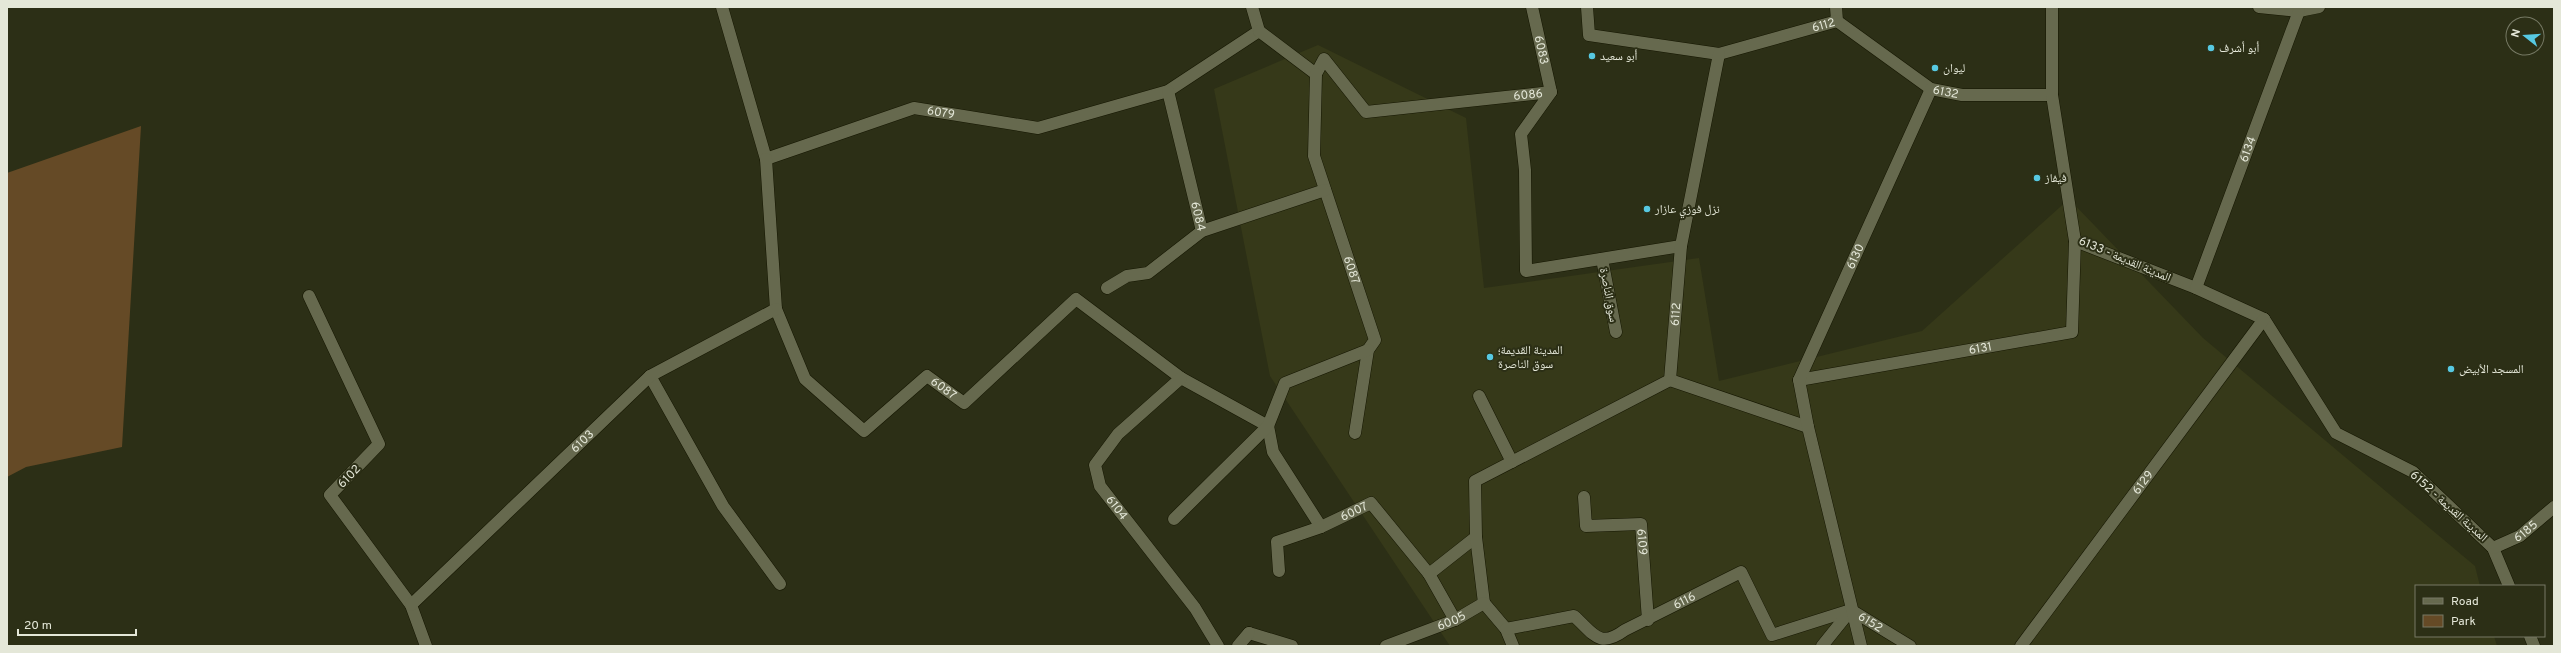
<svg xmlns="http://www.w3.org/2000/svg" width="2561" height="653" font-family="Overpass,'Noto Naskh Arabic',sans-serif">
	<rect width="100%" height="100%" fill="#2c2f16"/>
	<path fill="#363919" d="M 1318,45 L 1466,118 L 1484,288 L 1699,258 L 1719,381 L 1922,331 L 2069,199 L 2203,338 L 2475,566 L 2480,586 L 2416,586 L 2416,636 L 2494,636 L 2497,646 L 1450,646 L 1270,376 L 1214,89 Z"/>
	<path fill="#654a26" d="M 141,126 L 122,447 L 26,467 L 7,477 L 7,173 Z"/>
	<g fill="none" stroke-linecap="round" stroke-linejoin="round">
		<g stroke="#151601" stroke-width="13">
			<g id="minor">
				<path id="s1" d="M 722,7 L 766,159 L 914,108 L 1038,128 L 1168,91 L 1259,31"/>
				<path d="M 1252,7 L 1259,31"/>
				<path id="s2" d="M 1532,7 L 1551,92"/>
				<path id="s3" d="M 1587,7 L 1589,35 L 1719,54 L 1837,21"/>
				<path d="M 1836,7 L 1837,21"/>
				<path d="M 2259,7 L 2299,11 L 2319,7"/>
				<path id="s4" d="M 1837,21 L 1931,89 L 1962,95 L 2052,95"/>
				<path id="s5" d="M 1259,31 L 1316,74 L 1324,59 L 1366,112 L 1551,92 L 1521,134 L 1525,170 L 1526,271 L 1681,246"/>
				<path id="s6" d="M 1316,74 L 1314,156 L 1375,340 L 1368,350 L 1355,433"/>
				<path id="s7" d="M 1168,91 L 1202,231"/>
				<path id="s8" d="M 766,159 L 776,309 L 805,379 L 864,431 L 927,376 L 964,403 L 1076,299 L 1181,378 L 1268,426 L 1273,452 L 1321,527"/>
				<path d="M 2075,241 L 2196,288 L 2264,319"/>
				<path d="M 1602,259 L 1616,332"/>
				<path d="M 1107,288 L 1127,276 L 1148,273 L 1202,231 L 1325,190"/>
				<path id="s9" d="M 2196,288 L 2299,11"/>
				<path d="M 309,296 L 379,444 L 330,495 L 411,605 L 426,646"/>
				<path d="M 2264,319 L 2336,433 L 2413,472 L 2493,548 L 2509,586"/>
				<path d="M 650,376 L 723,506 L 780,584"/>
				<path id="s10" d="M 1181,378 L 1118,434 L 1095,465 L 1100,486 L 1195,608 L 1218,646"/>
				<path id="s11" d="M 1670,380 L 1681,246 L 1719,54"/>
				<path d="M 1670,380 L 1808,427"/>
				<path id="s12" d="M 1799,380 L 2072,332 L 2075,241 L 2052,95 L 2052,7"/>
				<path d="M 1479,396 L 1512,462"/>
				<path id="s13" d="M 1584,497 L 1586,526 L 1641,524 L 1648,620"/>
				<path d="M 1174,519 L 1268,426 L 1285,383 L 1368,350"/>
				<path id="s14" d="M 2493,548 L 2520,536 L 2554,507"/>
				<path id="s15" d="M 1279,571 L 1277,542 L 1321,527 L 1371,503 L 1429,574 L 1455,620"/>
				<path d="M 1429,574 L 1476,537"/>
				<path d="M 1484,603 L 1476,537 L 1475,481 L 1670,380"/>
				<path d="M 1484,603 L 1506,629 L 1513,646"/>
				<path id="s16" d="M 411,605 L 650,376 L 776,309"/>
				<path id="s17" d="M 1851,610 L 1910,646"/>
				<path id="s18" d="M 1506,629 L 1574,616 C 1594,634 1599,649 1625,630 L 1741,572 L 1772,635 L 1851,610"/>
				<path d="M 1249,633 L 1292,646"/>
				<path d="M 2530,636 L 2534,646"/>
				<path d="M 1238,646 L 1249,633"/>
				<path id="s19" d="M 1386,646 L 1455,620 L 1484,603"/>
				<path d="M 1822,646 L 1851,610"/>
				<path id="s20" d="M 1861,646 L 1808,427 L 1799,380 L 1931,89"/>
				<path id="s21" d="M 2021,646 L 2264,319"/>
			</g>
		</g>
		<use href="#minor" stroke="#66694e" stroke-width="12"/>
	</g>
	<g fill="#57c9e2" stroke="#2c2f16" stroke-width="1.5">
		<circle cx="2211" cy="48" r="4"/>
		<circle cx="1592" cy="56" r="4"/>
		<circle cx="1935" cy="68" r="4"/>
		<circle cx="2037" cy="178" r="4"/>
		<circle cx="1647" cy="209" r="4"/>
		<circle cx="1490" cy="357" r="4"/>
		<circle cx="2451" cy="369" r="4"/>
	</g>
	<g text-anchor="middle" stroke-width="4" stroke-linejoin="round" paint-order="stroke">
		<g font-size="12" fill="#e4e7d8" stroke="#2c2f16">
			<text dy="4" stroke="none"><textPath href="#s3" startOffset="268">6112</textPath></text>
			<text dy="4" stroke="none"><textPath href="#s2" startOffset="44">6083</textPath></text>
			<text dy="4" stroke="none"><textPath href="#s4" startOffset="131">6132</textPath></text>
			<text dy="4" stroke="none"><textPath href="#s5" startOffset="319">6086</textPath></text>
			<text dy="4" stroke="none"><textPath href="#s1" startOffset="342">6079</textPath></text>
			<text dy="4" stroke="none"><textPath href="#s9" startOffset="148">6134</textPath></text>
			<text dy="4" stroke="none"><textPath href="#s7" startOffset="129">6084</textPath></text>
			<text dy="4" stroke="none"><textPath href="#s20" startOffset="409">6130</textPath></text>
			<text transform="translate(2125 259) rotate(23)" y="4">المدينة القديمة - 6133</text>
			<text dy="4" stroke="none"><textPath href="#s6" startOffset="202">6087</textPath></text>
			<text transform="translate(1609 295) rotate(79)" y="4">سوق الناصرة</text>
			<text dy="4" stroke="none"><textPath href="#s11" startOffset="66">6112</textPath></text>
			<text dy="4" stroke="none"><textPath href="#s12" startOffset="184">6131</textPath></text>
			<text dy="4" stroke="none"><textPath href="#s8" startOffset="409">6087</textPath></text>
			<text dy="4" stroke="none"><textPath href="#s16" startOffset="237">6103</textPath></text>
			<text transform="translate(349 476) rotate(-46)" y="4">6102</text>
			<text dy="4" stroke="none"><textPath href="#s21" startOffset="204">6129</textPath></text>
			<text transform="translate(2449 506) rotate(42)" y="4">المدينة القديمة - 6152</text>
			<text dy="4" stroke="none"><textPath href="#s10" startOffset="172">6104</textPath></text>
			<text dy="4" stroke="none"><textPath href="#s15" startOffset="112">6007</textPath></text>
			<text dy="4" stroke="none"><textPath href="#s14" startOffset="37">6185</textPath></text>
			<text dy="4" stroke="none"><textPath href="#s13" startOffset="102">6109</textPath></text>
			<text dy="4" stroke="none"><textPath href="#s18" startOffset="197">6116</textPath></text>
			<text dy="4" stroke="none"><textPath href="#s19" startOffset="70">6005</textPath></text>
			<text dy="4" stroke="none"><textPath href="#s17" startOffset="23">6152</textPath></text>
		</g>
		<g font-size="12" fill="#e4e7d8" stroke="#2c2f16" text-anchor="start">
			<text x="2219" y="52">أبو أشرف</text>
			<text x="1600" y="60">أبو سعيد</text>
			<text x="1943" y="72">ليوان</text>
			<text x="2045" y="182">فيفاز</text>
			<text x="1655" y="213">نزل فوزي عازار</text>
			<text x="1498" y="354">المدينة القديمة؛<tspan x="1498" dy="14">سوق الناصرة</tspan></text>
			<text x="2459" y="373">المسجد الأبيض</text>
		</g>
	</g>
	<rect width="2561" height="653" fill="none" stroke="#e4e7d8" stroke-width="16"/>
	<rect x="2415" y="585" width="130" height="52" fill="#2c2f16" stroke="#767964"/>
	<rect x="2423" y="598" width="20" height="6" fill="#66694e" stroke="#767964"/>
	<text x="2451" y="605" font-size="12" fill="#e4e7d8">Road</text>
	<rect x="2423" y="615" width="20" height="12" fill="#654a26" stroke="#767964"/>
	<text x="2451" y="625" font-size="12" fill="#e4e7d8">Park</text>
	<g transform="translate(2525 36) rotate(287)"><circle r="19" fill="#2c2f16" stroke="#767964"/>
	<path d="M0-3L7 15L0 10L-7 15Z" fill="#57c9e2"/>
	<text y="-6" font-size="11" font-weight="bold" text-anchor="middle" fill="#e4e7d8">N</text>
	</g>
	<path d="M18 629v6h118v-6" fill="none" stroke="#e4e7d8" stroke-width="2"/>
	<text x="24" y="629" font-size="12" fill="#e4e7d8" stroke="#2c2f16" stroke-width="3" paint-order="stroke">20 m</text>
</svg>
